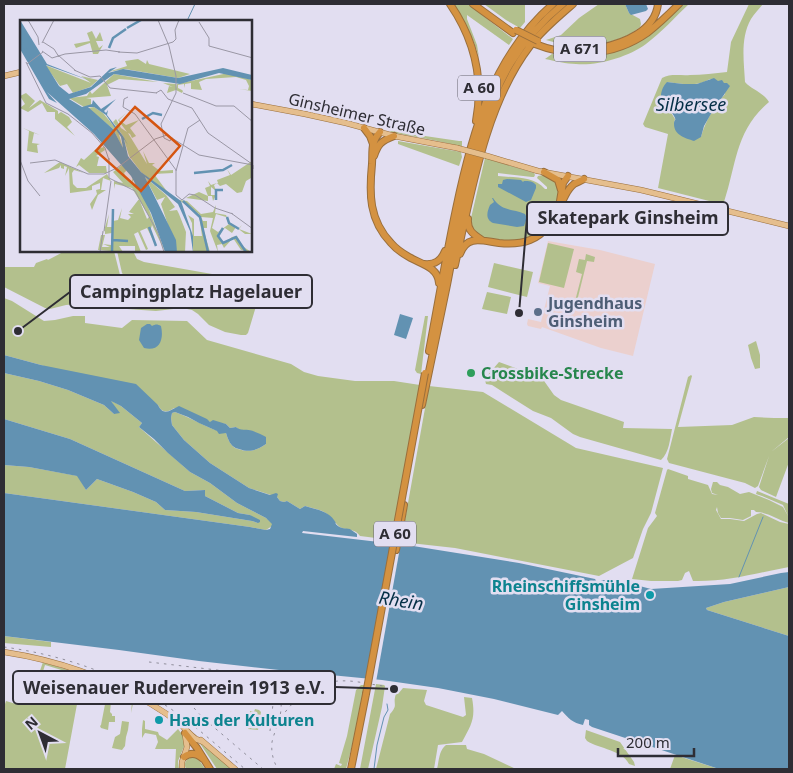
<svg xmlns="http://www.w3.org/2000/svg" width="793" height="773" font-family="'Noto Sans',sans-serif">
	<rect width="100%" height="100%" fill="#e2def1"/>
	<path fill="#ebd0ce" d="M 548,241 L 600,250 L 655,264 L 633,356 L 601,348 L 542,327 L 541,329 L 528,326 L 527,324 L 528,319 L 541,322 L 550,286 L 538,283 Z"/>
	<path fill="#b3c08d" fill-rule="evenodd" d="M 452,4 L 468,4 L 513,39 L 509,45 L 467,15 L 467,19 L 477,45 L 479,57 C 473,37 464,20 452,4 Z
		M 484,4 L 525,4 L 525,22 L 520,28 L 506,20 Z
		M 599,4 L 625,4 L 629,13 L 640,19 L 641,24 L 640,27 C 616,47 575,49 546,40 L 561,35 L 579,18 Z
		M 684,4 L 689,4 C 675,17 662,32 646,44 C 628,57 598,66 576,64 C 566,64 556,61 545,59 L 552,54 L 587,57 L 604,55 L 618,50 L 667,19 Z
		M 749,4 L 763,4 C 759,9 754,14 751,19 C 740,38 744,62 745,82 C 752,90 763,92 769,102 C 735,131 737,163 724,202 L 721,204 L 658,188 L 668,134 L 645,127 L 643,124 L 662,78 C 671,73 681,76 690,75 C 702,75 715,73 727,72 L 731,42 ZM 710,79 L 724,83 L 725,94 C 714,106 705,122 701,137 L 674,124 L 675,119 L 670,111 L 667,82 C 682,84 697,87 710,79 Z
		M 391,131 L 459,141 L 462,141 L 462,147 C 438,140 414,137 390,132 Z
		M 398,141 L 461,152 L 462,157 L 459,166 L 398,144 Z
		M 485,158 L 534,173 L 535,175 L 534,177 L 532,177 L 498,173 L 498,176 C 514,178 534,176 545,189 L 547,189 L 547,187 L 537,178 L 538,176 L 543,175 L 555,181 L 559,189 L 556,209 L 552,218 L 547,220 L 548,223 C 534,246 470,250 471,218 Z
		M 548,243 L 574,249 L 564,288 L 539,282 Z
		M 65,251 L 114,251 L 121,279 L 116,290 L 115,305 L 111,308 L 95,305 L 79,304 L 66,305 L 50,309 L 45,308 L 4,287 L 4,267 L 34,267 L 36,263 L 47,259 L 48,260 Z
		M 117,251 L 133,251 L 137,259 L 144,262 L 263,283 L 248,333 L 246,335 L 241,335 L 225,332 L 209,325 L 198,314 L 192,310 L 182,308 L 156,311 L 127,309 L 120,305 L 118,301 L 118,291 L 124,281 L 126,282 L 127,280 L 122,273 Z
		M 586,254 L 595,257 L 594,262 L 587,261 L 575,309 L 573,309 L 582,274 L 576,272 L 579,259 L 585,260 Z
		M 494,263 L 533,272 L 527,297 L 488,287 Z
		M 487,292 L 511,297 L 507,314 L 482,309 Z
		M 4,298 L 12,301 L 44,321 L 55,320 L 73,316 L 85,316 L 85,323 L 122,328 L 132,320 L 187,321 L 207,340 L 291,364 L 304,372 L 318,376 L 355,381 L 394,381 L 420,385 L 392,540 L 360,536 C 355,529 349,530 342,528 C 336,526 332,516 324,512 C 319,509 311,508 305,506 L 300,509 L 287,501 L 284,502 L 280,501 L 277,497 L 249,488 L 210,463 L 184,440 L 172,425 L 171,418 L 172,413 L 175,412 C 192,418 208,429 226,433 C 227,436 228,439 229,441 C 231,445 234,448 238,449 C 250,453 257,450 266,444 L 249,430 L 239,430 L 236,427 L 230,428 L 226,424 L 210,422 L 174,408 C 167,413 162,413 158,405 L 41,365 L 4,355 Z
		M 425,316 L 428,316 L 421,374 L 417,373 L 415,370 Z
		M 756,341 L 760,355 L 760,368 L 755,369 L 751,358 L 748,345 Z
		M 499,362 L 542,378 L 554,395 L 561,400 L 624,422 L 623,428 L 672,429 C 670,439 669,453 661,460 L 580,437 L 573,434 L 551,418 L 533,411 L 492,385 L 486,384 L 485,380 L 486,377 Z
		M 4,373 L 39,381 L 68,390 L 104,405 L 114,414 L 113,404 L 110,400 L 121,406 L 142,423 L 139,427 L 190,472 L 210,483 L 237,503 L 266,518 L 273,524 L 272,526 L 266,530 L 250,527 L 4,493 L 4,465 L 29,467 L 78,476 L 86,490 L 97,479 L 133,492 L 156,502 L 165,510 L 196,512 L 252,521 L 258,523 L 250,515 L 238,513 L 205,496 L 205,490 L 185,491 L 70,439 L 4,419 Z
		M 691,375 L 692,376 L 678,427 L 732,425 L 754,417 L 774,418 L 789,418 L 789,437 L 771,452 L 789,438 L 789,462 L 776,497 L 761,490 L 759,487 L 769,456 L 758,486 L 755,488 L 745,483 L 669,463 L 667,459 L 688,377 Z
		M 429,386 L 483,392 L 576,448 L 663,468 L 651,513 L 643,529 L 633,558 L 599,576 L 455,548 L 401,542 Z
		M 668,469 L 688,476 L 688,479 L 708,485 L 712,494 L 718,495 L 712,493 L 711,489 L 713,482 L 717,482 L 720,485 L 728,487 L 740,494 L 749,492 L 769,500 L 783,507 L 788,516 L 783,505 L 762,496 L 756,494 L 757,491 L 789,504 L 789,523 C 778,520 768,512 756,512 L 754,510 L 751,510 L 751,516 L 743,520 L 730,518 L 721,518 L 718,513 L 717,507 L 716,510 L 721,519 L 730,519 L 744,521 L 757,514 L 761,513 L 780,522 L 789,524 L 789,567 C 756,573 727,582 693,581 L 689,571 L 685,573 L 682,580 L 678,581 L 651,581 L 632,579 L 648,528 L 657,516 L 655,513 L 667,470 Z
		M 789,587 L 789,636 L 707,610 L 706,608 L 724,602 Z
		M 4,636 L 51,642 L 51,647 L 4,643 Z
		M 43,662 L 71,671 L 68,672 L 45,665 L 34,700 C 45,702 58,691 64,682 L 64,680 L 62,676 L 63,674 L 68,675 L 74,673 L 89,678 L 87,685 L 81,685 L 80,688 L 65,769 L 4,769 L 4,707 L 6,701 L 16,704 L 19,697 L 30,700 Z
		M 102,683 L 111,686 L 134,699 L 131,713 L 132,701 L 121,694 L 112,693 L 110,712 L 112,714 L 112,716 L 115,716 L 115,722 L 109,722 L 108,730 L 101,728 L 100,726 L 101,725 L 107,694 L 106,692 L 100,690 Z
		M 376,684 L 384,685 L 385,686 L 382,707 L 368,769 L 360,769 Z
		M 361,685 L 365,685 L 357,727 L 346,769 L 334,769 L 336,764 L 341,766 L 342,764 L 339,763 L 347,736 L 356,690 Z
		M 403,688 L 427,690 L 424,701 L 426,705 L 463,717 L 466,715 L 464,697 L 472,698 C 476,719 471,725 462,742 L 438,745 L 434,769 L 376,769 L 390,714 C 399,704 392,705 396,694 L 398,694 Z
		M 255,709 L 259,710 L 261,712 L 258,730 L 248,729 L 250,711 L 254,712 Z
		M 143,720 L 145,721 L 145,729 L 158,732 L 159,735 L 167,740 L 178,729 L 184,737 L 185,744 L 178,761 L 179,769 L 175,768 L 176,749 L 155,749 L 158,742 L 156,735 L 145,733 L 142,738 L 142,729 Z
		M 122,721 L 129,722 L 128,730 L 126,737 L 125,746 L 122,750 L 112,748 L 115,737 L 120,734 Z
		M 586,730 L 620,742 L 634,762 L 635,766 L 629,764 C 622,750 600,749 587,741 L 585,738 Z
		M 199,742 L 233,769 L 217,769 Z
		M 446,745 L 466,745 L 467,749 L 484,754 L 516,769 L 437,769 C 439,761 439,750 446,745 Z
		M 675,755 L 719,769 L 670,769 Z
		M 192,757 C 199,758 201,763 205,769 L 186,769 C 183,763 186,759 192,757 Z"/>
	<path fill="#6292b2" d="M 625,4 L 646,4 L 648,9 L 646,11 L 631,15 L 629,13 Z
		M 714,78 L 718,81 L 722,80 L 724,83 L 727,83 L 730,86 L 712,112 L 704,126 L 701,137 L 694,141 C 685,138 674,135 674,124 C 674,118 677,122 674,116 C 672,112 668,110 665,107 C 658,100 661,88 667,82 L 683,84 L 697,84 Z
		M 507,179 L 521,180 L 523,182 L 524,181 C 529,181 533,181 536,185 L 536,188 L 531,200 L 526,202 L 498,187 L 498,184 L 502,184 L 503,180 Z
		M 492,198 L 493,198 C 502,212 512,208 525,214 L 527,218 L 524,226 L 517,227 L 493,223 C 485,219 487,212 490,205 L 494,202 Z
		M 400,314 L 413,318 L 406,339 L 394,335 Z
		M 147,324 L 150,324 L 152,326 C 156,324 157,324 161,326 C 164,339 160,352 144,348 L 139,340 L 141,328 Z
		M 4,355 L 41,365 L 136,384 L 158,405 C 164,417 170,410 179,406 L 207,419 L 210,422 L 213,420 L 226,424 L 230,428 L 236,427 C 241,431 243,429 249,430 C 254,431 261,434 266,437 L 266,444 C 257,450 250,453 239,449 C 234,448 231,445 229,441 C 228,439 227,436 226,433 L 219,434 L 217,431 L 199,423 L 188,417 L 175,412 L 172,413 L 171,418 L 172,425 L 184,440 L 210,463 L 249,488 L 270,495 L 276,493 L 278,494 L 277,497 L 280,501 L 284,502 L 287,501 L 300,509 L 305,506 C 315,509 328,511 334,520 C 338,525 333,522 338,526 C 342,529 345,528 350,529 C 351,530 356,533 357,534 L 357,537 L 303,531 L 302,533 L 413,546 L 519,563 L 595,579 L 597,582 L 604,580 L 624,585 L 624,589 L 628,591 L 632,584 L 651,589 L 730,584 L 781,573 L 789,572 L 789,587 L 724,602 L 706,608 L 707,610 L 789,636 L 789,769 L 719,769 L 592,727 L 589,725 L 589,720 L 585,719 L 583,725 C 573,723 568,718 562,711 L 558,715 L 494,699 L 438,688 L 382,680 L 279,670 L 199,661 L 119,650 L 4,636 L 4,493 L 250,527 L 266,530 L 270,529 L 272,524 L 266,518 L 237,503 L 210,483 L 190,472 L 168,453 L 154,439 L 139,427 L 142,423 L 121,406 L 111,401 L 120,413 L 114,414 L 104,405 L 68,390 L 39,381 L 4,373 Z
		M 4,419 L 70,439 L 185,491 L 205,490 L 205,496 L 238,513 L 250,515 L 260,520 L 260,522 L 258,523 L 252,521 L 196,512 L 165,510 L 156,502 L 133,492 L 97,479 L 86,490 L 77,476 L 29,467 L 4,465 Z"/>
	<path fill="#e2def1" d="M 391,541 L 401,542 L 376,682 L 366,681 Z"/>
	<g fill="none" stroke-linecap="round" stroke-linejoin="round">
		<path stroke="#6292b2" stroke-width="1" d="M 187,21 L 195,4
			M 739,577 L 763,517
			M 374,769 L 377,745 L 384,717 L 388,710 L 387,704"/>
		<g stroke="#9a6f3c" stroke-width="6">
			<path id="major" d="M 4,76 L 21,72
				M 251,104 L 305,114 L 346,123 L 394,136 L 457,148
				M 487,156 L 538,171 L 641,190 L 789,226
				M 4,652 C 56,660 106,677 151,704 C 161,710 170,716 179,723 C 185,728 190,735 196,739 C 198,740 201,741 203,742
				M 201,740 L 235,769
				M 182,769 L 182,762 L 187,747 L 185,734"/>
		</g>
		<g stroke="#9a6f3c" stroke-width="8">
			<path id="highway" d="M 450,4 C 474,39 484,78 476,121
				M 473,4 L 513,33
				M 535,44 C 573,59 614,56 647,33 C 659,24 669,14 679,4
				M 600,48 C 624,43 655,31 658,4
				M 364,128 L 370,136 L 373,144
				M 380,132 C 370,143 373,151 372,164 C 369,194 369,220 391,243 C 396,249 402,253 409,257 C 421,264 438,267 439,283
				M 374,156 C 378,144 381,141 394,136
				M 544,172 L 558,180 L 561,190
				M 560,201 L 563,183 L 568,176
				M 468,219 C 467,230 473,234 482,240
				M 460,254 C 467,234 483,241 499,243 C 509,244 520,244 530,240 C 550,232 555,214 565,196 C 567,192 569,188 574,184 C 577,182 581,181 584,179
				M 424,264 C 435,265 441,261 445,251
				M 455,265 C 471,194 485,105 530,46 C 542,30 558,17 573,4
				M 429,351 C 438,304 446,256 456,209 C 472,133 492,57 553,4
				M 422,405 C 430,365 439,325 447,285 C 457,233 466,180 482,130 C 490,107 498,84 511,63 C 525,40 542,21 563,4
				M 396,550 L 404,505
				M 185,733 L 197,748 L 210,769
				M 184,757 C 191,752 197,753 203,759
				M 351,769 L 366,694"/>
		</g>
		<use href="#major" stroke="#e5be8d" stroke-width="5"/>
		<use href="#highway" stroke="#d49241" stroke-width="6"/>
		<path stroke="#908e9b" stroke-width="1" stroke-dasharray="2.5 5" stroke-linecap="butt" d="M 4,5 L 4,4
			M 4,647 C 63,655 121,675 171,709 C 197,727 221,749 245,769
			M 149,662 L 259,675 C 278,681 284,697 280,716 C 278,725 274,733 272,742 C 271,752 273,761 278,769
			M 265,676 L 298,680 L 327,681
			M 194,708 L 203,718 L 263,769
			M 281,718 C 293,699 316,682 339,681 C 354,680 368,684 383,686
			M 270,731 L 275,686"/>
		<g stroke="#9a6f3c" stroke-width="6" stroke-linecap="butt">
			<path id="major-bridge" d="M 457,148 L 487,156"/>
		</g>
		<g stroke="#9a6f3c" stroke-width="8" stroke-linecap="butt">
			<path id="highway-bridge" d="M 516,30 L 538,41
				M 366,694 L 425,373"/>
		</g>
		<use href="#major-bridge" stroke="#e5be8d" stroke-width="5"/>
		<use href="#highway-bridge" stroke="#d49241" stroke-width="6"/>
	</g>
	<circle fill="#5c6f8a" stroke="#e2def1" stroke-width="2" cx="538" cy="312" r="5"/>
	<circle fill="#2e9e5b" stroke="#e2def1" stroke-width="2" cx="471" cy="373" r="5"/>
	<g fill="#0f9aa8" stroke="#e2def1" stroke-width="2">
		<circle cx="650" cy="595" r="5"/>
		<circle cx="159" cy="720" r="5"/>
	</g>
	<g text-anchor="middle" stroke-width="5" stroke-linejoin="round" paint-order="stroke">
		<g fill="#e2def1" stroke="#64626d" stroke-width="1">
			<rect x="554" y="36.5" width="52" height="25" rx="4"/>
			<rect x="458" y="75.5" width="42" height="25" rx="4"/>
			<rect x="374" y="521.5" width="42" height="25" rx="4"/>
		</g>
		<g font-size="15" font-weight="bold" fill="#2e2d34">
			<text x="580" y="54">A 671</text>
			<text x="479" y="93">A 60</text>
			<text x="395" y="539">A 60</text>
		</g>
		<g font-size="16" fill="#2e2d34" stroke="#e2def1">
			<text transform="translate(357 114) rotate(13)" y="6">Ginsheimer Straße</text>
		</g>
		<g font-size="16" font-weight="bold" fill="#4e5e75" stroke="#e2def1" text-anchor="start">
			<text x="548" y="309">Jugendhaus<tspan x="548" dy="18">Ginsheim</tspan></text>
		</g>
		<g font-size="16" font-weight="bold" fill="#27864d" stroke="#e2def1" text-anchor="start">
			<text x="481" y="379">Crossbike-Strecke</text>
		</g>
		<g font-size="16" font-weight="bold" fill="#0d838f" stroke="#e2def1" text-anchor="end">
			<text x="640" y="592">Rheinschiffsmühle<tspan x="640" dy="18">Ginsheim</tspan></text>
			<text x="169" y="726" text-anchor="start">Haus der Kulturen</text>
		</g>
		<g font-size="18" font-style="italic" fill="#052f46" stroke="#e2def1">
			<text x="691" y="111">Silbersee</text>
			<text transform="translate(401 601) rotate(9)" y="6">Rhein</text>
		</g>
	</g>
	<g transform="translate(20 20)">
		<rect width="232" height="232" fill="#e2def1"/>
		<path d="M 72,11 L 76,19 L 80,12 L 83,21 L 76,21 L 79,28 L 83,25 L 78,34 L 73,34 L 70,23 L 56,28 L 54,24 L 70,21 L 67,13 ZM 118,39 L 126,44 L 127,40 L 129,44 L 170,54 L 158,58 L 105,49 L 88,52 L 107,46 L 105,41 ZM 25,45 L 71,63 L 61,56 L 78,60 L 70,67 L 50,74 L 53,73 L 47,64 L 40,66 ZM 208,53 L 232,60 L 232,75 L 232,71 L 219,69 L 228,70 L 229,66 L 226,60 L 216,57 L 186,59 L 179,62 L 182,70 L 171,69 L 171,63 L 165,64 L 164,68 L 164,64 L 158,65 L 158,68 L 162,70 L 163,71 L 162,73 L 156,70 L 147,73 L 149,66 L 153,67 L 143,63 L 156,64 L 157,68 L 157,64 ZM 94,54 L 138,62 L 99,59 L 87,65 L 91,76 L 66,78 L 71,79 L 71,85 L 64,87 L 49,78 L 67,76 L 70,71 L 72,74 ZM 6,73 L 15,81 L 9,88 L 20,80 L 38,91 L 38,94 L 41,92 L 49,97 L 52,102 L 47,107 L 55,116 L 35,99 L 35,92 L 27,92 L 22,83 L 8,92 L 0,88 L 5,84 L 0,76 ZM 74,87 L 83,93 L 98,111 L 104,131 L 64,91 L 87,109 L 102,127 L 93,109 L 68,88 ZM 106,93 L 99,100 L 106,105 L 119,100 L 110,108 L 116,116 L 112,118 L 110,114 L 108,113 L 127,144 L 123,131 L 129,143 L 135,143 L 132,145 L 140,151 L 153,150 L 153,153 L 134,154 L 149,174 L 121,152 L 109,136 L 103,116 L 93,102 L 96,99 L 101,108 L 107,112 L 98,100 ZM 3,108 L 20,115 L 14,113 L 12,123 L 20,124 L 17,125 L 18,133 L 7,131 L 9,111 ZM 84,127 L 85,130 L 76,136 L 79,137 L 77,146 L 86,146 L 87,153 L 69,153 L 59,145 L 56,147 L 61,138 L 64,140 L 76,129 ZM 232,141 L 232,162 L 231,158 L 226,161 L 222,172 L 217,173 L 206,164 L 200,166 L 197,163 L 194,165 L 196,171 L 191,167 L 191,175 L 196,175 L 193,181 L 192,176 L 188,176 L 188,181 L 166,178 L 179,172 L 188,176 L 185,168 L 190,166 L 188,161 L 191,165 L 197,163 L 198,163 L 197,160 L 210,155 L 207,149 L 211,155 ZM 40,142 L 64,153 L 54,150 L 52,153 L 53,164 L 57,168 L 66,168 L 87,154 L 91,161 L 83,158 L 81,170 L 86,170 L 78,175 L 72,190 L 70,184 L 77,174 L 76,170 L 80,169 L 80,163 L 72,166 L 72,170 L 50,173 L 49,148 L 45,156 L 47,147 L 44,146 L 44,149 L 41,148 L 41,145 L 39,148 L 24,153 ZM 102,145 L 107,150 L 104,153 L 107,159 L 112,162 L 112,158 L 113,160 L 112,164 L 116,164 L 127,184 L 145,232 L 132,205 L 130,212 L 136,226 L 127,208 L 120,211 L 128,229 L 126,230 L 118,212 L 114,214 L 121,232 L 115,232 L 115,226 L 99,226 L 103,232 L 78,230 L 81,215 L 85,215 L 82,227 L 90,227 L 83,224 L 91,225 L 92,213 L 85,214 L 85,210 L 83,214 L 89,194 L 87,207 L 92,207 L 93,201 L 98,200 L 102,188 L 100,198 L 108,200 L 111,197 L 108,194 L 114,194 L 109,192 L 119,179 L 127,199 L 129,197 L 133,203 L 112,168 L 95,164 L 94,169 L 94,161 L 103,163 L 93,152 ZM 125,157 L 146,175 L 155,187 L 149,191 L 157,190 L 159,194 L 166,212 L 165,232 L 157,232 L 141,184 L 145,177 L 137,180 ZM 159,180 L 167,181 L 181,194 L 193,192 L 196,185 L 195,193 L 206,195 L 210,204 L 214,206 L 219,209 L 220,207 L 222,205 L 219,209 L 232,214 L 225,214 L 216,207 L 212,213 L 205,208 L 198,213 L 199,218 L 205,223 L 212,217 L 217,216 L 220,221 L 228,222 L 220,221 L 221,225 L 231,232 L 221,230 L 213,218 L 204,228 L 202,224 L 197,225 L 198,232 L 190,211 L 193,198 L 181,197 L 183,201 L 187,201 L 187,208 L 183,208 L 190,232 L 173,232 L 172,203 L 168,195 L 174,199 L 174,216 L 182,216 L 179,194 ZM 196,194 L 206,197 L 209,204 L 198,212 L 192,208 Z" fill="#b3c08d" fill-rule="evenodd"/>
		<path d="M 0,0 L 27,44 L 71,61 L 26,45 L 39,66 L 49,74 L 71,67 L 90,49 L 97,47 L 88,53 L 103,49 L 158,58 L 203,48 L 232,55 L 232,60 L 199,53 L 160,64 L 94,54 L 66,74 L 49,79 L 62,87 L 72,84 L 73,80 L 81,89 L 96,79 L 84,91 L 86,93 L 88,90 L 87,95 L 103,116 L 108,125 L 104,119 L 108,136 L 121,152 L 161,181 L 173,216 L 173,232 L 170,211 L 158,184 L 125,157 L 156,220 L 157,232 L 145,232 L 131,193 L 111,156 L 74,114 L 27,72 L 37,83 L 29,79 L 0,29 ZM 68,87 L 74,87 L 86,95 L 101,117 L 103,128 L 93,109 Z" fill="#6292b2" fill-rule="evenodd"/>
		<path fill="none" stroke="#6292b2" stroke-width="2.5" d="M 107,8 L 121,0M 0,19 L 11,38M 89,28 L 93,18 L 106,9M 122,99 L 133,93 L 142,95M 174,153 L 203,150 L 212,145M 196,180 L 196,170 L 203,170M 163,181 L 180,197 L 188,232M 207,197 L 209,203 L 219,209M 129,207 L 136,226M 203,208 L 198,216 L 203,223 L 216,217 L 226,232M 93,220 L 108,221M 92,232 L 93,189"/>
		<path fill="none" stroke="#9a97a5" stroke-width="1" d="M 8,0 L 18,17 L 19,25M 138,0 L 149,26 L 156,56 L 156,73 L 141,104 L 144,118 L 150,121 L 152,117M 179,2 L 189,18 L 189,26 L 233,38M 23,22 L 34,29 L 39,37M 22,23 L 34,0M 22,31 L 32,38 L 45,34 L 86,30 L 100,32M 98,32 L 117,33 L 153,22 L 156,19 L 155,10 L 159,0M 38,35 L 56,51M 6,42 L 26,83 L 48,94 L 72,113 L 85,128 L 89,140M 7,44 L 23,32M 54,50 L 70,57 L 80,56 L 90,68 L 137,73M 136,73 L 141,70 L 148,79 L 172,88 L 188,113 L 232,144M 163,73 L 196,86 L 214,86 L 233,102M 108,77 L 104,79 L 103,87 L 115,94 L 156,150 L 156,175 L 162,180 L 169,174 L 175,175 L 195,188 L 213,194M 0,138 L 0,159M 89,138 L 89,158 L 115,171 L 138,213 L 144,232M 0,140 L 8,161 L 20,176M 10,143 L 35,140 L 68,154 L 84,154 L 97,148 L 135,119 L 147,115 L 179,135 L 233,145 L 233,149M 156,151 L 168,108 L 180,100M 211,193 L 233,209M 84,211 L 91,161M 80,232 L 83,211"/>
		<path fill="#d55510" fill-opacity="0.15" stroke="#d55510" stroke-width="2.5" d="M 115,87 L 160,126 L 121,171 L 76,131 Z"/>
		<rect width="232" height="232" fill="none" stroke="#2e2d34" stroke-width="2.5"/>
	</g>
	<path fill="none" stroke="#2e2d34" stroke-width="2" d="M519 313L527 218M18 331L70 292M394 689L335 687"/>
	<g fill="#2e2d34" stroke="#e2def1" stroke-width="2">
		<circle cx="519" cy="313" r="5"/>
		<circle cx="18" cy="331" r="5"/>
		<circle cx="394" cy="689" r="5"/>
	</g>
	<g fill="#e2def1" stroke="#2e2d34" stroke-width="2">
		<rect x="527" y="202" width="201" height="33" rx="5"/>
		<rect x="70" y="275" width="242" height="33" rx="5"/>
		<rect x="13" y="671" width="322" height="33" rx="5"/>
	</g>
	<g font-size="18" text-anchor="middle" font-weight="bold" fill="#2e2d34">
		<text x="628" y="224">Skatepark Ginsheim</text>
		<text x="191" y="298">Campingplatz Hagelauer</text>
		<text x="174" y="694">Weisenauer Ruderverein 1913 e.V.</text>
	</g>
	<rect width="793" height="773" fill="none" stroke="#2e2d34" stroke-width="10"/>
	<g transform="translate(40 733) rotate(319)" stroke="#e2def1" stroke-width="4" paint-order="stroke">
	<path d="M0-4L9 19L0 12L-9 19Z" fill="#2e2d34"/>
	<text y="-8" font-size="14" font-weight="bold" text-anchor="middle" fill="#2e2d34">N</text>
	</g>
	<path d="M618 748v8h76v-8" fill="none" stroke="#2e2d34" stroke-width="2.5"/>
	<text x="626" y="748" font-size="15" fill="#2e2d34" stroke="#e2def1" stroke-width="4" paint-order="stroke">200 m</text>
</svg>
